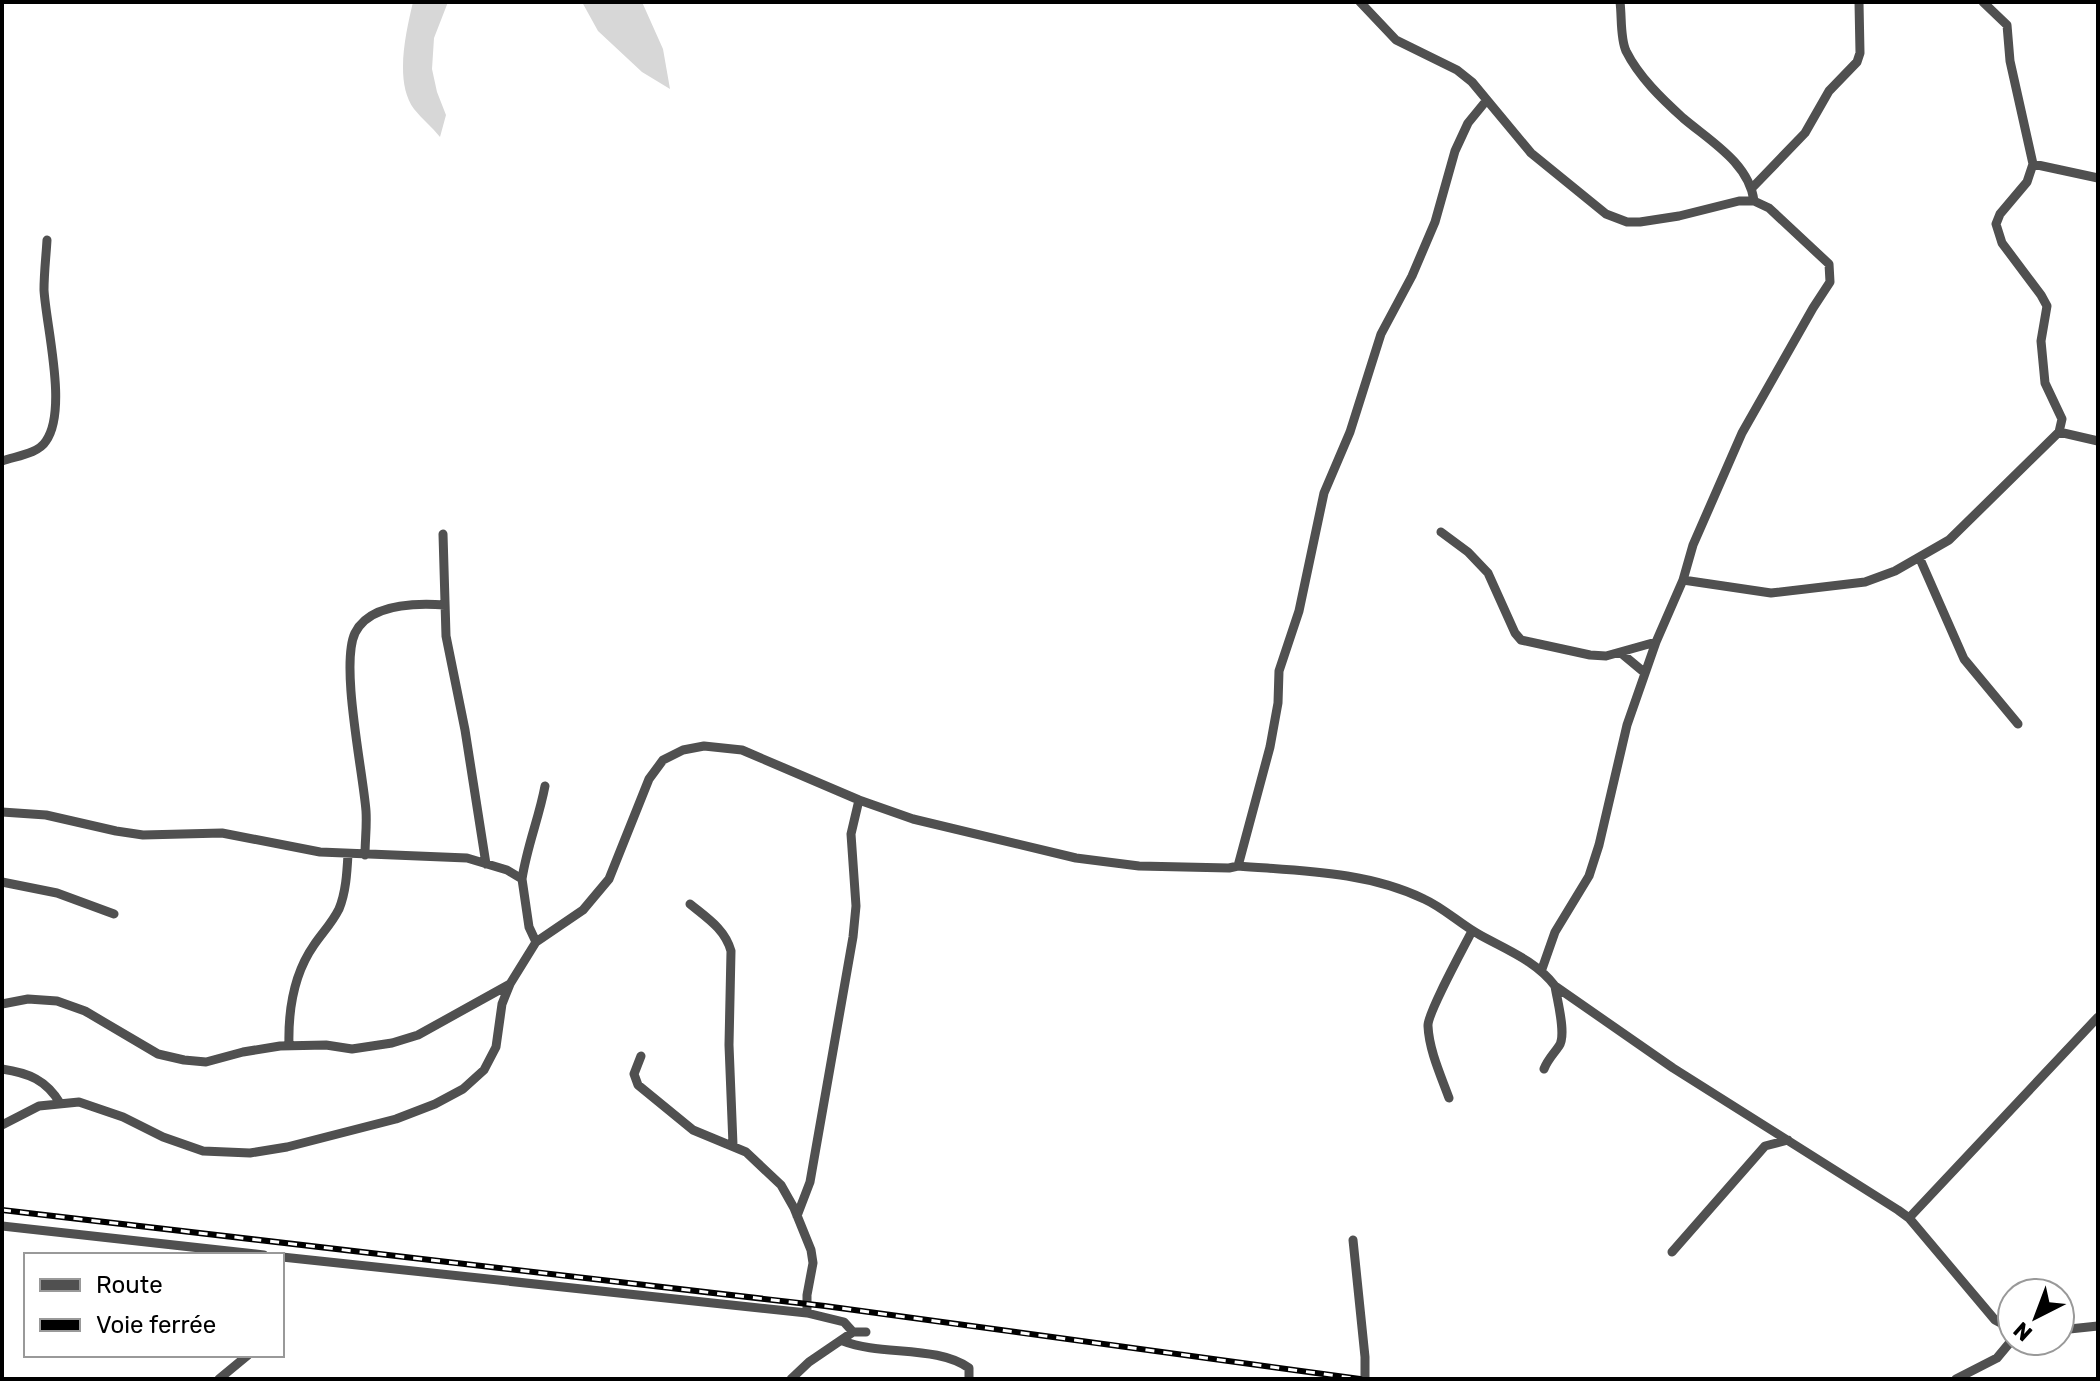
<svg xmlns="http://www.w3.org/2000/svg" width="2100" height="1381" font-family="Rubik,sans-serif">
	<rect width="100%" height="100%" fill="#fff"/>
	<path fill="#d7d7d7" d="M 413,2 L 448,2 L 434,38 L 432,69 L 437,92 L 446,115 L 440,137 C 432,127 422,119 414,109 C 394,82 406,32 413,2 Z
		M 582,2 L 642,2 L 663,49 L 670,89 L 642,72 L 598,31 Z"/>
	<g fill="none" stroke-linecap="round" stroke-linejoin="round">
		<path stroke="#505050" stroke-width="9" d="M 1360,2 L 1396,40 L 1457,70 L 1472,82 L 1531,153 L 1606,214 L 1627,222 L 1640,222 L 1679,216 L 1739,201 L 1754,201 L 1769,208 L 1829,264 L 1830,282 L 1813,308 L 1742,433 L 1693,545 L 1683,580 L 1656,642 L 1627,725 L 1599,845 L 1589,876 L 1555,932 L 1542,969
			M 1620,2 C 1622,17 1620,38 1626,51 C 1639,77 1662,99 1683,118 C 1710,141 1749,163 1754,201
			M 1983,2 L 2007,25 L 2010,61 L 2033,164 L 2027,182 L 2000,214 L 1996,224 L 2002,243 L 2041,295 L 2047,306 L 2041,341 L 2045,383 L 2062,419 L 2059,432
			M 2033,164 L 2098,178
			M 1752,188 L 1805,133 L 1829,91 L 1857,62 L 1860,53 L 1859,2
			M 2,461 C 16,456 38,454 46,441 C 68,410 46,326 44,290 C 44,273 46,257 47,240
			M 1441,532 L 1468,552 L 1488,573 L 1515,633 L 1521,640 L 1590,655 L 1606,656 L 1656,642
			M 443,534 L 446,636 L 465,730 L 486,864
			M 1920,559 L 1964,659 L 2018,724
			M 1683,580 L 1771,593 L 1865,582 L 1895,571 L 1949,540 L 2059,432 L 2098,441
			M 1621,653 L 1645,673
			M 2,812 L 46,815 L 116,831 L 143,835 L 222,833 L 320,852 L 467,858 L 507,870 L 522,879 L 529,927 L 536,942
			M 365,855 C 365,841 367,826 366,811 C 363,772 340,665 355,633 C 370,603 417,603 445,605
			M 1238,866 L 1270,747 L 1278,703 L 1279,671 L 1299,611 L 1324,493 L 1350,432 L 1381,334 L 1412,276 L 1435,222 L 1455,151 L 1468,123 L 1486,101
			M 522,879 C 527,846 539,818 545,786
			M 2,882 L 57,893 L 114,914
			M 690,904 C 707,918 725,929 731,951 L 729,1045 L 733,1145
			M 2,1004 L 28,999 L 57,1001 L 85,1011 L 158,1054 L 184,1060 L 206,1062 L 243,1052 L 280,1046 L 326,1045 L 352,1049 L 392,1043 L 418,1035 L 510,984
			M 289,1046 C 288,1010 293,975 314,945 C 323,932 332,923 339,909 C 346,892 347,872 348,854
			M 641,1056 L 634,1074 L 638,1085 L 693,1130 L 746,1152 L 781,1185 L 794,1208 L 811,1250 L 813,1263 L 807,1295 L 807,1313
			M 2,1069 C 29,1073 46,1080 60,1103
			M 1544,1069 C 1548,1059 1553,1055 1559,1046 C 1567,1035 1557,1000 1555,986
			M 1449,1098 C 1441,1076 1429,1050 1428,1026 C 1427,1014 1464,947 1472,931
			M 2,1125 L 39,1106 L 79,1102 L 123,1117 L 163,1137 L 203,1151 L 250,1153 L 287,1147 L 396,1119 L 435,1104 L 463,1089 L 484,1070 L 496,1047 L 502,1004 L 510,984 L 536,942 L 583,910 L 609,879 L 649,779 L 663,760 L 683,750 L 704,746 L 742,750 L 859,800 L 913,819 L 1076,858 L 1139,866 L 1229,868 L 1238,866 C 1300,871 1366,871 1424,899 C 1444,908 1460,924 1480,935 C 1507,950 1536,961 1555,986 L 1673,1068 L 1898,1210 L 1909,1218 L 1995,1320 L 2012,1329
			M 797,1216 L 810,1182 L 853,937 L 856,906 L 851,834 L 859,800
			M 1909,1218 L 2098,1017
			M 2,1226 L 264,1255
			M 1353,1240 L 1365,1357 L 1365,1379
			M 1672,1252 L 1765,1146 L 1788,1140
			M 282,1257 L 807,1313 L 844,1322 L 853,1332
			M 2060,1330 L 2098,1326
			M 843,1341 C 881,1356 937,1345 969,1368 L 969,1379
			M 219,1379 L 248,1355
			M 791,1379 L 809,1362 L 853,1332 L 866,1332
			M 1956,1379 L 1997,1358 L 2012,1340"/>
		<g stroke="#000" stroke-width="6">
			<path id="rail" d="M 2,1210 L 825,1306 L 1360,1379"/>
		</g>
		<use href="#rail" stroke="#fff" stroke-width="3" stroke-dasharray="9" stroke-linecap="butt"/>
	</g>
	<rect width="2100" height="1381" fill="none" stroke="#000000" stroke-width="8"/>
	<rect x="24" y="1253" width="260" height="104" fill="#ffffff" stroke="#999999" stroke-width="2"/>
	<rect x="40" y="1279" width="40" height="12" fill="#505050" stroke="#999999" stroke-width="2"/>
	<text x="96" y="1293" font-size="24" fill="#000000">Route</text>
	<rect x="40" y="1319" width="40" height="12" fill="#000000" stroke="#999999" stroke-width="2"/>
	<text x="96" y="1333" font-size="24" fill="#000000">Voie ferrée</text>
	<g transform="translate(2036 1317) rotate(222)"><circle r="38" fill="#ffffff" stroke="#999999" stroke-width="2"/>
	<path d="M0-6L14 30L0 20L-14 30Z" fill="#000000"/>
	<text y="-12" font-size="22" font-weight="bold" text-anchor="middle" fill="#000000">N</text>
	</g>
</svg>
